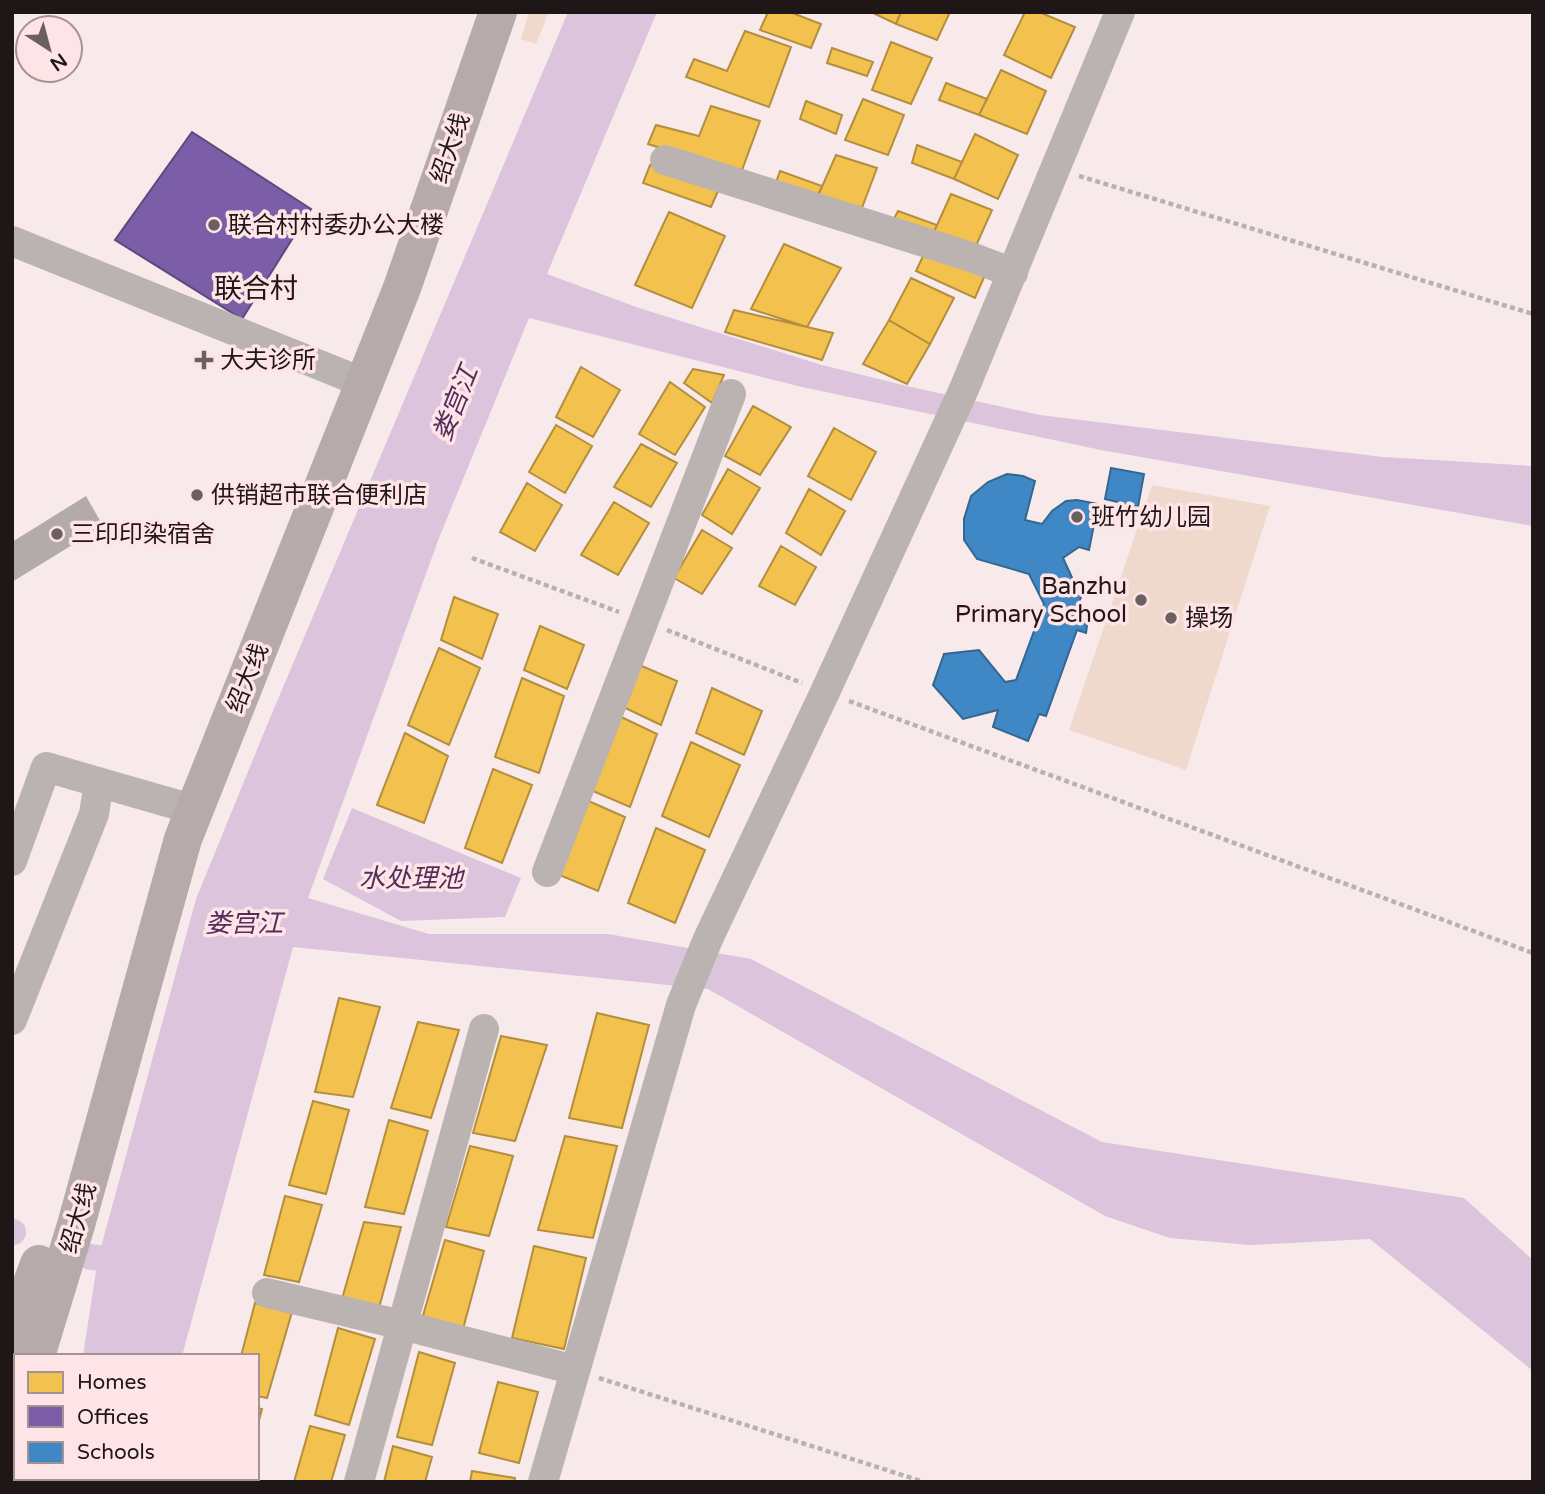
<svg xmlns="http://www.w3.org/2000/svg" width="1545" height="1494" font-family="'Varela Round','Noto Sans SC',sans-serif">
	<rect width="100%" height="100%" fill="#f8eaeb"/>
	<path fill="#eed9cc" d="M 529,12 L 549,12 L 536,44 L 521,39 Z
		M 1152,485 L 1270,506 L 1186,770 L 1069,730 Z"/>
	<path fill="#dbc4dc" d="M 568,12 L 657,12 L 547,274 L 639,308 L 822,365 L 911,387 L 1040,415 L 1383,457 L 1533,466 L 1533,526 L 1101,450 L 802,387 L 529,318 L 439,538 L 308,898 L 429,934 L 608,934 L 751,959 L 1102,1142 L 1464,1198 L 1533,1260 L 1533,1371 L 1370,1239 L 1250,1245 L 1170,1238 L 1105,1216 L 708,989 L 293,947 L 182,1356 L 83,1356 L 98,1258 L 196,899 L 265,730 Z
		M 352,808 L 521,878 L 505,917 L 401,921 L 323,879 Z
		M 58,1478 L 149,1478 L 148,1482 L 57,1482 Z"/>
	<path fill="#f2c14e" stroke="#b38e3e" stroke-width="2" d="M 768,12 L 790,12 L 821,24 L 811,48 L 760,30 Z
		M 871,12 L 901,12 L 896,24 Z
		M 901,12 L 950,12 L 937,40 L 896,24 Z
		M 1025,12 L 1039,12 L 1075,27 L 1051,78 L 1004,55 Z
		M 745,31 L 791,47 L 769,107 L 686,77 L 694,59 L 727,71 Z
		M 891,42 L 932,58 L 911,104 L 872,90 Z
		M 832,48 L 873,62 L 867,76 L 827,63 Z
		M 1001,70 L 1046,91 L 1027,134 L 979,115 Z
		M 946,83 L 987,99 L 979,115 L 939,100 Z
		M 863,99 L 904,115 L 888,155 L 845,140 Z
		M 806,101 L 842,115 L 836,134 L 800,119 Z
		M 711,106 L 760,121 L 741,173 L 648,144 L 656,125 L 699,136 Z
		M 975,134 L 1018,155 L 998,199 L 954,179 Z
		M 917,145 L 962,162 L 954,179 L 912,163 Z
		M 836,155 L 877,168 L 857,221 L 813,207 Z
		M 650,165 L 718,191 L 711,207 L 643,183 Z
		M 780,171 L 822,186 L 817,198 L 775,185 Z
		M 951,194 L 992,210 L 971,257 L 929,243 Z
		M 898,211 L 937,225 L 929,243 L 888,230 Z
		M 669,212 L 725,236 L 692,308 L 635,285 Z
		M 784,244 L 841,268 L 807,327 L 751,309 Z
		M 925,252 L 985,275 L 975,298 L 916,271 Z
		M 911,278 L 954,298 L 930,344 L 889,320 Z
		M 734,310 L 807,327 L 833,333 L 822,360 L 725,332 Z
		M 889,320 L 930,344 L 907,384 L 863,364 Z
		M 581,367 L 620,390 L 593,437 L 556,417 Z
		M 693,369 L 724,375 L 712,403 L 684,383 Z
		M 670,382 L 705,407 L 675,455 L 639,434 Z
		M 753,406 L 791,427 L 760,475 L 725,456 Z
		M 556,425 L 592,446 L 565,493 L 529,472 Z
		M 834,428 L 876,452 L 851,500 L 808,476 Z
		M 641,444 L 677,463 L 651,507 L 614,487 Z
		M 728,469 L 760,488 L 732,534 L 702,515 Z
		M 527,483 L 562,505 L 535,551 L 500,532 Z
		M 809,489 L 845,511 L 821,555 L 786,533 Z
		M 614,502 L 649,523 L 618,575 L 581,555 Z
		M 702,530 L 732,548 L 702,594 L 674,578 Z
		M 781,546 L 816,567 L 795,605 L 759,586 Z
		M 454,597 L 498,614 L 482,659 L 441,640 Z
		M 540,626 L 584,645 L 567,689 L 524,670 Z
		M 439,648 L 480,668 L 449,745 L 408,725 Z
		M 637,664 L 677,681 L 661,725 L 621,706 Z
		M 522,678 L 564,696 L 539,773 L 495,757 Z
		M 712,688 L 762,711 L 744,755 L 696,733 Z
		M 617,715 L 657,734 L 630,807 L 588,789 Z
		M 405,733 L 448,756 L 424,823 L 377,805 Z
		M 691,742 L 740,765 L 709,837 L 662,816 Z
		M 493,769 L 532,785 L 502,863 L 465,848 Z
		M 584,799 L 625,817 L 598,891 L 557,874 Z
		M 656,828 L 705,850 L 675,923 L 628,903 Z
		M 339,998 L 380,1007 L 353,1097 L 315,1092 Z
		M 597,1013 L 649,1025 L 622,1128 L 569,1118 Z
		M 418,1022 L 459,1030 L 431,1118 L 391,1108 Z
		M 501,1036 L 547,1045 L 515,1141 L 473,1133 Z
		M 313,1101 L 349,1110 L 326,1194 L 289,1185 Z
		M 389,1120 L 428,1131 L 404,1214 L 365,1207 Z
		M 565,1136 L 617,1146 L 593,1238 L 538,1230 Z
		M 470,1146 L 513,1156 L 489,1236 L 446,1227 Z
		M 285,1196 L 322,1205 L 299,1282 L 264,1275 Z
		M 364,1222 L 401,1227 L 379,1308 L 342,1299 Z
		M 445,1240 L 484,1251 L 463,1329 L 422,1319 Z
		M 534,1246 L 586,1258 L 564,1349 L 512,1338 Z
		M 255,1303 L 292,1312 L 267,1398 L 257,1396 L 257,1356 L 241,1356 Z
		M 338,1328 L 375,1339 L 349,1425 L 315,1415 Z
		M 419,1352 L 455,1363 L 432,1445 L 397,1437 Z
		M 498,1382 L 538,1392 L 519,1463 L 479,1453 Z
		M 257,1408 L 262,1409 L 257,1428 Z
		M 310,1426 L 345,1435 L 331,1482 L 294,1482 Z
		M 393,1446 L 432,1457 L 425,1482 L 384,1482 Z
		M 472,1471 L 515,1478 L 514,1482 L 470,1482 Z
		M 206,1478 L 244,1478 L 243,1482 L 205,1482 Z"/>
	<path fill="#7b5ea7" stroke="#5f487c" stroke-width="2" d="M 192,132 L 311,209 L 242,319 L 115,240 Z"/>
	<path fill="#3f88c5" stroke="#356691" stroke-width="2" d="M 1111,468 L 1144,474 L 1138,507 L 1105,499 Z
		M 1007,474 L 1023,476 L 1035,481 L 1025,520 L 1042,524 L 1052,511 L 1066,501 L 1077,500 L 1098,504 L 1089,550 L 1079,547 L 1063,558 L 1081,597 L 1076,611 L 1087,626 L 1086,633 L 1077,630 L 1046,716 L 1039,714 L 1028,741 L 993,727 L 998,710 L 963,719 L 933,685 L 944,654 L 979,650 L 1005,682 L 1016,680 L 1044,604 L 1029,574 L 977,559 L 964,540 L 964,519 L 971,496 L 988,482 Z"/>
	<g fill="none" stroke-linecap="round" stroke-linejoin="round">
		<path stroke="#dbc4dc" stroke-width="26" d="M 12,1232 L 13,1232
			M 91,1257 L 98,1258"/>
	</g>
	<path fill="#b3aaac" d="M 86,496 L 103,526 L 12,582 L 12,542 Z"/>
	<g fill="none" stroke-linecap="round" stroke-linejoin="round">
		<path stroke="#b9b1b0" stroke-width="4.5" stroke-dasharray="5 3.5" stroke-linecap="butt" d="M 1079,176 L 1533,314
			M 472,558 L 619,612
			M 667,630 L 802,683
			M 849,701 L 1533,953
			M 599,1378 L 924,1482"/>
		<path stroke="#bbb3b1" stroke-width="30" d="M 665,160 L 971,257 L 1013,273
			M 12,241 L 364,383
			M 12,861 L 46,767 L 195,810
			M 547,872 L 731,394
			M 12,1020 L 94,814 L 99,782
			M 267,1293 L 402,1325 L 575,1370
			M 359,1482 L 484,1029
			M 543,1482 L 681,1005 L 708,939 L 825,692 L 964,389 L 1120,12"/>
		<path stroke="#b6abaa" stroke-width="38" d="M 12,1338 L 39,1264
			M 36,1356 L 76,1225 L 183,839 L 402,288 L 498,12
			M 12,1436 L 16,1424"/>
	</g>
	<g fill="#6b6061" stroke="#fee4e6" stroke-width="2.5">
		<circle cx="214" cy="225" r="7"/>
		<path d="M200.5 349.5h7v7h7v7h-7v7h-7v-7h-7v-7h7z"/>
		<circle cx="197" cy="495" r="7"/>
		<circle cx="1077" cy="517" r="7"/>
		<circle cx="57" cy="534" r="7"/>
		<circle cx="1141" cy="600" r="7"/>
		<circle cx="1171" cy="618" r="7"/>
	</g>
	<g text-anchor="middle" stroke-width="7" stroke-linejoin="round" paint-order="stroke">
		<g font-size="24" fill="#1f1617" stroke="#fee4e6">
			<text transform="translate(450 148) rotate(-71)" y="8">绍大线</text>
			<text transform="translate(247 678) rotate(-68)" y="8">绍大线</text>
			<text transform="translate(78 1218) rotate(-74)" y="8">绍大线</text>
		</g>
		<g font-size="24" fill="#1f1617" stroke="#fee4e6" text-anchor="start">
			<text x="228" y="233">联合村村委办公大楼</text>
			<text x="220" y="368">大夫诊所</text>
			<text x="211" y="503">供销超市联合便利店</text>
			<text x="1091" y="525">班竹幼儿园</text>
			<text x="71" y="542">三印印染宿舍</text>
			<text x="1127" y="594" text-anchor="end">Banzhu<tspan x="1127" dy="28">Primary School</tspan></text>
			<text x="1185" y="626">操场</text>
		</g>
		<g font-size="26" font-style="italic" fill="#512e5b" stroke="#fee4e6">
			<text transform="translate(455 403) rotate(-68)" y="9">娄宫江</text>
			<text x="411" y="887">水处理池</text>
			<text x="244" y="932">娄宫江</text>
		</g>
		<g font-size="28" fill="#1f1617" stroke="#fee4e6">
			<text x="256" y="298">联合村</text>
		</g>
	</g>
	<rect width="1545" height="1494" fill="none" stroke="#1f1617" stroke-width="28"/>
	<rect x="14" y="1354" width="245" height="126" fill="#fee4e6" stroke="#a59293" stroke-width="2"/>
	<rect x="28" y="1372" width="35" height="21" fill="#f2c14e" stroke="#a59293" stroke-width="2"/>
	<text x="77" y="1389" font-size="21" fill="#1f1617">Homes</text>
	<rect x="28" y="1406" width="35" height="21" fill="#7b5ea7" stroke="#a59293" stroke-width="2"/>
	<text x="77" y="1424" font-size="21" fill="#1f1617">Offices</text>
	<rect x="28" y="1442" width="35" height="21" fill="#3f88c5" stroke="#a59293" stroke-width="2"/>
	<text x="77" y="1459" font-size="21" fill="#1f1617">Schools</text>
	<g transform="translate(49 49) rotate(144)"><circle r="33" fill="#fee4e6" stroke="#a59293" stroke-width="2"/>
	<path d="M0-5L12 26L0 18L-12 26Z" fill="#6b6061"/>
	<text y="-10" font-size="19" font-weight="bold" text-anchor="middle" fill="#1f1617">N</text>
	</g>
</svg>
